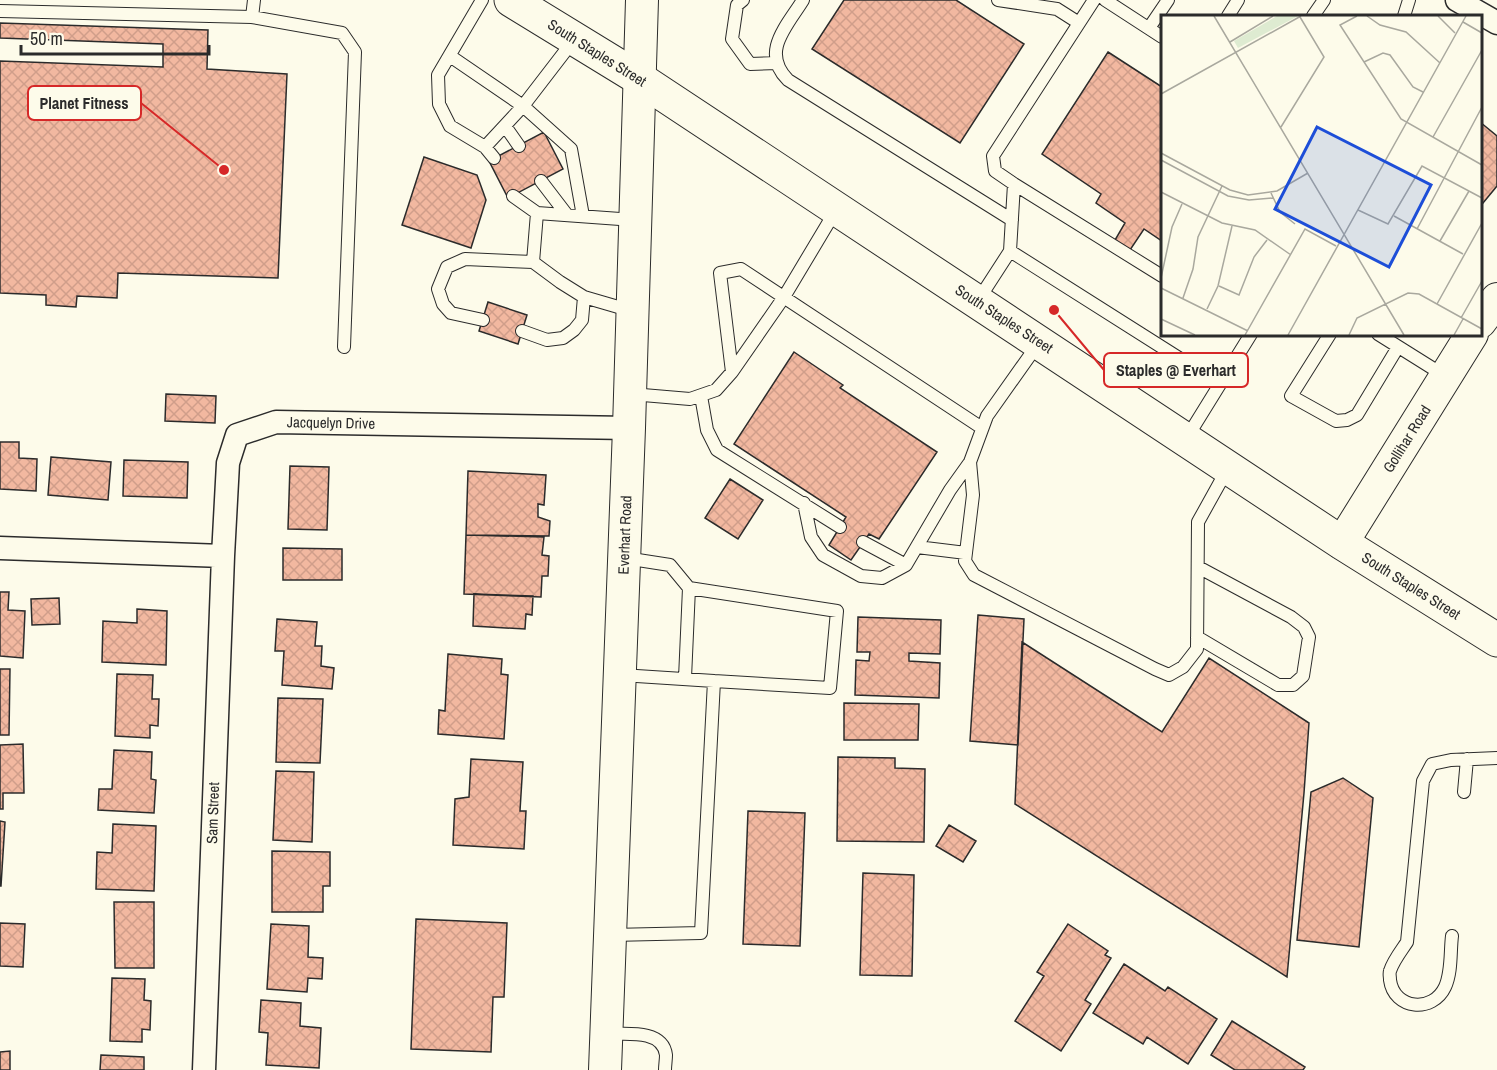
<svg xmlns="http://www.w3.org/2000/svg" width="1497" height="1070" font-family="'Archivo Narrow',sans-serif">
	<defs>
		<pattern id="building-cross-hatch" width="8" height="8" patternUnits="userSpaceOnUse" patternTransform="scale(1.5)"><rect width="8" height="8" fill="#f2b8a0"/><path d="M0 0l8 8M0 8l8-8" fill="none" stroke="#d09e8a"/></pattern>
	</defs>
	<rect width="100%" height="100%" fill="#fdfbea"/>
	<path fill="url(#building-cross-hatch)" stroke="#2b2b2b" stroke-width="1.5" d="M 844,0 L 956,0 L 1024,44 L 960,143 L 812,49 Z
		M 0,23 L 208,30 L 207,69 L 287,74 L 278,278 L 118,273 L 117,298 L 77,296 L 76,307 L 46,305 L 46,295 L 0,293 L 0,61 L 163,67 L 163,44 L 0,38 Z
		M 1108,52 L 1162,87 L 1162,241 L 1144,229 L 1130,250 L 1115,240 L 1125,223 L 1096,203 L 1101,194 L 1042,154 Z
		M 1480,122 L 1497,136 L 1497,186 L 1483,203 L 1480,201 Z
		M 544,132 L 563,169 L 508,198 L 489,161 Z
		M 424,157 L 477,175 L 486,200 L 471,248 L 402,225 Z
		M 488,302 L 527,315 L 518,344 L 479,331 Z
		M 794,352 L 843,385 L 840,388 L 937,452 L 879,539 L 869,534 L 851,560 L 829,545 L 846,517 L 734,444 Z
		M 166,394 L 216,396 L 215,423 L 165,421 Z
		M 0,442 L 19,442 L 19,458 L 37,459 L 36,491 L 0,489 Z
		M 51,457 L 111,462 L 108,500 L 48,495 Z
		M 124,460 L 188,462 L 187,498 L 123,496 Z
		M 290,466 L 329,467 L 327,530 L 288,529 Z
		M 468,471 L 546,475 L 544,505 L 538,504 L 538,517 L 550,521 L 549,536 L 466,535 Z
		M 730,479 L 763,500 L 738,539 L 705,518 Z
		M 466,535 L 544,537 L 542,555 L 549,556 L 548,576 L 542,576 L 541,597 L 464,594 Z
		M 283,548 L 342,549 L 342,580 L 283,580 Z
		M 0,592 L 9,592 L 8,610 L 25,611 L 23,658 L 0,656 Z
		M 474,594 L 533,596 L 532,615 L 526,614 L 525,629 L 473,626 Z
		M 59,598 L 60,624 L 32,625 L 31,599 Z
		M 137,609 L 167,611 L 166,665 L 102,662 L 103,621 L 137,623 Z
		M 978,615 L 1024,619 L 1018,745 L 970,741 Z
		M 858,617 L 941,620 L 940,654 L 909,653 L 909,661 L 940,663 L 939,698 L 855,695 L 856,660 L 869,661 L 870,652 L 857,652 Z
		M 277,619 L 317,622 L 315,646 L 322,646 L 321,666 L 334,668 L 332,689 L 282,685 L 284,651 L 275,651 Z
		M 1022,642 L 1162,732 L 1209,658 L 1309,723 L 1304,793 L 1287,977 L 1015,804 Z
		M 448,654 L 502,659 L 501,674 L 508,675 L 504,739 L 438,734 L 439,710 L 445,711 Z
		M 0,669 L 10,669 L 9,735 L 0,735 Z
		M 117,674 L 153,675 L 152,699 L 159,699 L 158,726 L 150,725 L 150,738 L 115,736 Z
		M 278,698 L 323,699 L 320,763 L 276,762 Z
		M 844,703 L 919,704 L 918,740 L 844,740 Z
		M 23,744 L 24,793 L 3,793 L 3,809 L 0,809 L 0,745 Z
		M 114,750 L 152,752 L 151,779 L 156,780 L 154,813 L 98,810 L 99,789 L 112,789 Z
		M 838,757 L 895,758 L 895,768 L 925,769 L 924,842 L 837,841 Z
		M 471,759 L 523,762 L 520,811 L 526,811 L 524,849 L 453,845 L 455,799 L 469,797 Z
		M 276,771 L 314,772 L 312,842 L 273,840 Z
		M 1343,778 L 1373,798 L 1359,947 L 1297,940 L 1311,792 Z
		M 748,811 L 805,813 L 800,946 L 743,944 Z
		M 0,821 L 5,822 L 1,886 L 0,886 Z
		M 113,824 L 156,826 L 154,891 L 96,889 L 97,852 L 112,853 Z
		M 949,825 L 976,841 L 963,862 L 936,846 Z
		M 272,851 L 330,852 L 330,886 L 323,886 L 323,912 L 272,912 Z
		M 863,873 L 914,875 L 912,976 L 860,975 Z
		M 114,902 L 154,902 L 154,968 L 115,968 Z
		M 416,919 L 507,923 L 504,997 L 493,997 L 491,1052 L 411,1049 Z
		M 0,923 L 25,924 L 23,967 L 0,966 Z
		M 271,924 L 309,926 L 308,957 L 323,958 L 322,979 L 308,978 L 307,992 L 267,989 Z
		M 1068,924 L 1108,951 L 1105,955 L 1111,958 L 1085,1000 L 1091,1004 L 1061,1051 L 1015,1021 L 1044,976 L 1037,972 Z
		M 1124,964 L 1165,991 L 1168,987 L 1217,1019 L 1188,1064 L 1147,1037 L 1143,1044 L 1093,1013 Z
		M 112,978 L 145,979 L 144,1000 L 151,1001 L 150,1030 L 142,1029 L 142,1042 L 110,1041 Z
		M 261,1000 L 301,1003 L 300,1026 L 321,1028 L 319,1068 L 266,1065 L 268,1033 L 259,1032 Z
		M 1232,1021 L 1305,1067 L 1303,1070 L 1235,1070 L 1211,1055 Z
		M 10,1051 L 10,1070 L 0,1070 L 0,1052 Z
		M 101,1055 L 144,1057 L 144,1070 L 100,1070 Z"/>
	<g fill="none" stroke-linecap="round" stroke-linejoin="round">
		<g stroke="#2b2b2b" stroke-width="14">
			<path id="service" d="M 254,0 L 252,17 L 342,33 L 355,52 L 344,347
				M 482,0 L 438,75 L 439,104 L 450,126 L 485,147
				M 743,0 L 737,5 L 732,39 L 750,64 L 777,63
				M 803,0 C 787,26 760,52 788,80 L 1012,220
				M 998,0 L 1057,9 L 1079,23
				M 1094,0 L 993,156 L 995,171 L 1014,184 L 1162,276
				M 1105,0 L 1162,37
				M 0,11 L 252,17
				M 1228,16 L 1238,0
				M 1313,16 L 1324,0
				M 1404,16 L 1409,0
				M 1149,28 L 1168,0
				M 573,41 L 523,106 L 571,149 L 583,216
				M 450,56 L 523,106 L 485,147 L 494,158
				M 505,126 L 519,146
				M 541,181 L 567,215
				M 513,196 L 537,213
				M 1010,251 L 1220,384
				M 977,302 L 1010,251 L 1014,184
				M 632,311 L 584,297 L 560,282 L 533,262 L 537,213 L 634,220
				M 483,320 L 451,313 L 443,304 L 438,289 L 447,267 L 465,259 L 533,262
				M 522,331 L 547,340 L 563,338 L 574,330 L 582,320 L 584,297
				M 1330,334 L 1291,396 L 1336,421 L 1347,420 L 1357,415 L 1398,347
				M 1378,334 L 1445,376
				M 1038,344 L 987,416 L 970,462 L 973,495 L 965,561 L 974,575 L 1155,669 L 1169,675 L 1183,667 L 1197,649 L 1198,522 L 1228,468
				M 732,372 L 720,273 L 741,269 L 982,428
				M 631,394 L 690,399 L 716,390 L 732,372 L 784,297 L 836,210
				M 701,396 L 707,430 L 717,450 L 840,527
				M 1186,439 L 1251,334
				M 804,503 L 811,537 L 823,555 L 861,576 L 882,578 L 906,565 L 950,490 L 970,462
				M 863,542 L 906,565
				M 917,547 L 966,553
				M 625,558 L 670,565 L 689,588 L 837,611 L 830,688 L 714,681
				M 1197,637 L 1278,685 L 1293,685 L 1303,676 L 1309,637 L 1304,627 L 1291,617 L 1198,567
				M 685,678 L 689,588
				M 1464,792 L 1467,759
				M 611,935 L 701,933 L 714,681 L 621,675
				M 1452,936 C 1450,952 1452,972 1445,987 C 1433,1013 1394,1010 1390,980 C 1390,976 1389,974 1390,971 C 1393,961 1401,951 1407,942 L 1423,781 L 1432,764 L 1451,760 L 1497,758
				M 607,1034 C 626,1034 663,1029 666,1055 C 666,1060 665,1065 665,1070"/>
		</g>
		<g stroke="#2b2b2b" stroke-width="25">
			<path id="minor" d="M 1457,0 L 1497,23
				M 0,548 L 223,556
				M 204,1070 L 223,556 L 228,463 L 237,435 L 276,422 L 629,428"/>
		</g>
		<g stroke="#2b2b2b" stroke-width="34">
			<path id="secondary" d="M 1480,322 L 1497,299
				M 1342,543 L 1472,334
				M 605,1070 L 629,428 L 642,0"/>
		</g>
		<g stroke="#2b2b2b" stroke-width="35">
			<path id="primary" d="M 511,0 L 640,79 L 1342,543 L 1497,640"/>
		</g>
		<use href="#service" stroke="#fdfbea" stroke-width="12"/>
		<use href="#minor" stroke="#fdfbea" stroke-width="22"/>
		<use href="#secondary" stroke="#fdfbea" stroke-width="32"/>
		<use href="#primary" stroke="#fdfbea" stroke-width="33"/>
	</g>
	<g text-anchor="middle" stroke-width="4.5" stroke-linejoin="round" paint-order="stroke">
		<g font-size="15" fill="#2b2b2b" stroke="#fdfbea">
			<text transform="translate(597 53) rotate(32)" y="5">South Staples Street</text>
			<text transform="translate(1004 319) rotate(33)" y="5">South Staples Street</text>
			<text transform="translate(331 423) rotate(1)" y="5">Jacquelyn Drive</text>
			<text transform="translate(1407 439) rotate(-58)" y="5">Gollihar Road</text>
			<text transform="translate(625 535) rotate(-88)" y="5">Everhart Road</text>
			<text transform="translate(1411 586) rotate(32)" y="5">South Staples Street</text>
			<text transform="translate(213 813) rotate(-88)" y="5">Sam Street</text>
		</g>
	</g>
	<g transform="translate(1161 15)">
		<rect width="321" height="321" fill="#fdfbea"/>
		<path d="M 116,1 L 137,1 L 77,33 L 73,26 Z" fill="#deebd1"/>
		<path fill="none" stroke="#a9a89e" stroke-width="1.5" d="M 53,1 L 243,320M 196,1 L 179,10 L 240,104 L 321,150M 206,1 L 219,10 L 245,17 L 279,48M 277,1 L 294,18M 302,7 L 321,18M 69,27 L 112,1M 203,47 L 222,38 L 229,40 L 252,72 L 262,77M 0,79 L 140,1M 120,112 L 163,42 L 139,2M 272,122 L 321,35M 0,138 L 69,175 L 87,180 L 116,176 L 147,158M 0,145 L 67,181 L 88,185 L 112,183M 0,177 L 61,208 L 94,215 L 130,240M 110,178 L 119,197 L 134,209M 197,195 L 227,209 L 261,151 L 321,183M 233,201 L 302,239M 256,214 L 321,92M 279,226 L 308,176M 0,263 L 11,212 L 21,189M 58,271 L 78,280 L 93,242 L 106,225M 0,273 L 87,316M 22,283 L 32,254 L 37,222 L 61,171M 276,289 L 321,208M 46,294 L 57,271 L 71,211M 300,303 L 321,266M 0,304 L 34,320M 84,320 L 144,214 L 175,231M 127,320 L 305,1M 188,320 L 196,303 L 247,278 L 258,279 L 321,314M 293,320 L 302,304"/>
		<path fill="#1d4ed8" fill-opacity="0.15" stroke="#1d4ed8" stroke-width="3" d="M 156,112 L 270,170 L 228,252 L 114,194 Z"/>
		<rect width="321" height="321" fill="none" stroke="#2b2b2b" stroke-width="3"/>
	</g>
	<path fill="none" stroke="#d62828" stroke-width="2" d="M224 170L141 103M1054 310L1104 370"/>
	<g fill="#d62828" stroke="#fdfbea" stroke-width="2">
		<circle cx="224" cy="170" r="6"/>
		<circle cx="1054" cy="310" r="6"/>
	</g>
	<g fill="#fdfbea" stroke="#d62828" stroke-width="2">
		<rect x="28" y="86" width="113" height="34" rx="6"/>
		<rect x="1104" y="353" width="144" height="34" rx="6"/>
	</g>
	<g font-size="16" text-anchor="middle" font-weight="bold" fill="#2b2b2b">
		<text x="84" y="109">Planet Fitness</text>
		<text x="1176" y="376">Staples @ Everhart</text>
	</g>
	<path d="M21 45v9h188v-9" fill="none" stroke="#2b2b2b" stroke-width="3"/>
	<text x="30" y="45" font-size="18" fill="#2b2b2b" stroke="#fdfbea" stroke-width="4.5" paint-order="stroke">50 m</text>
</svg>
